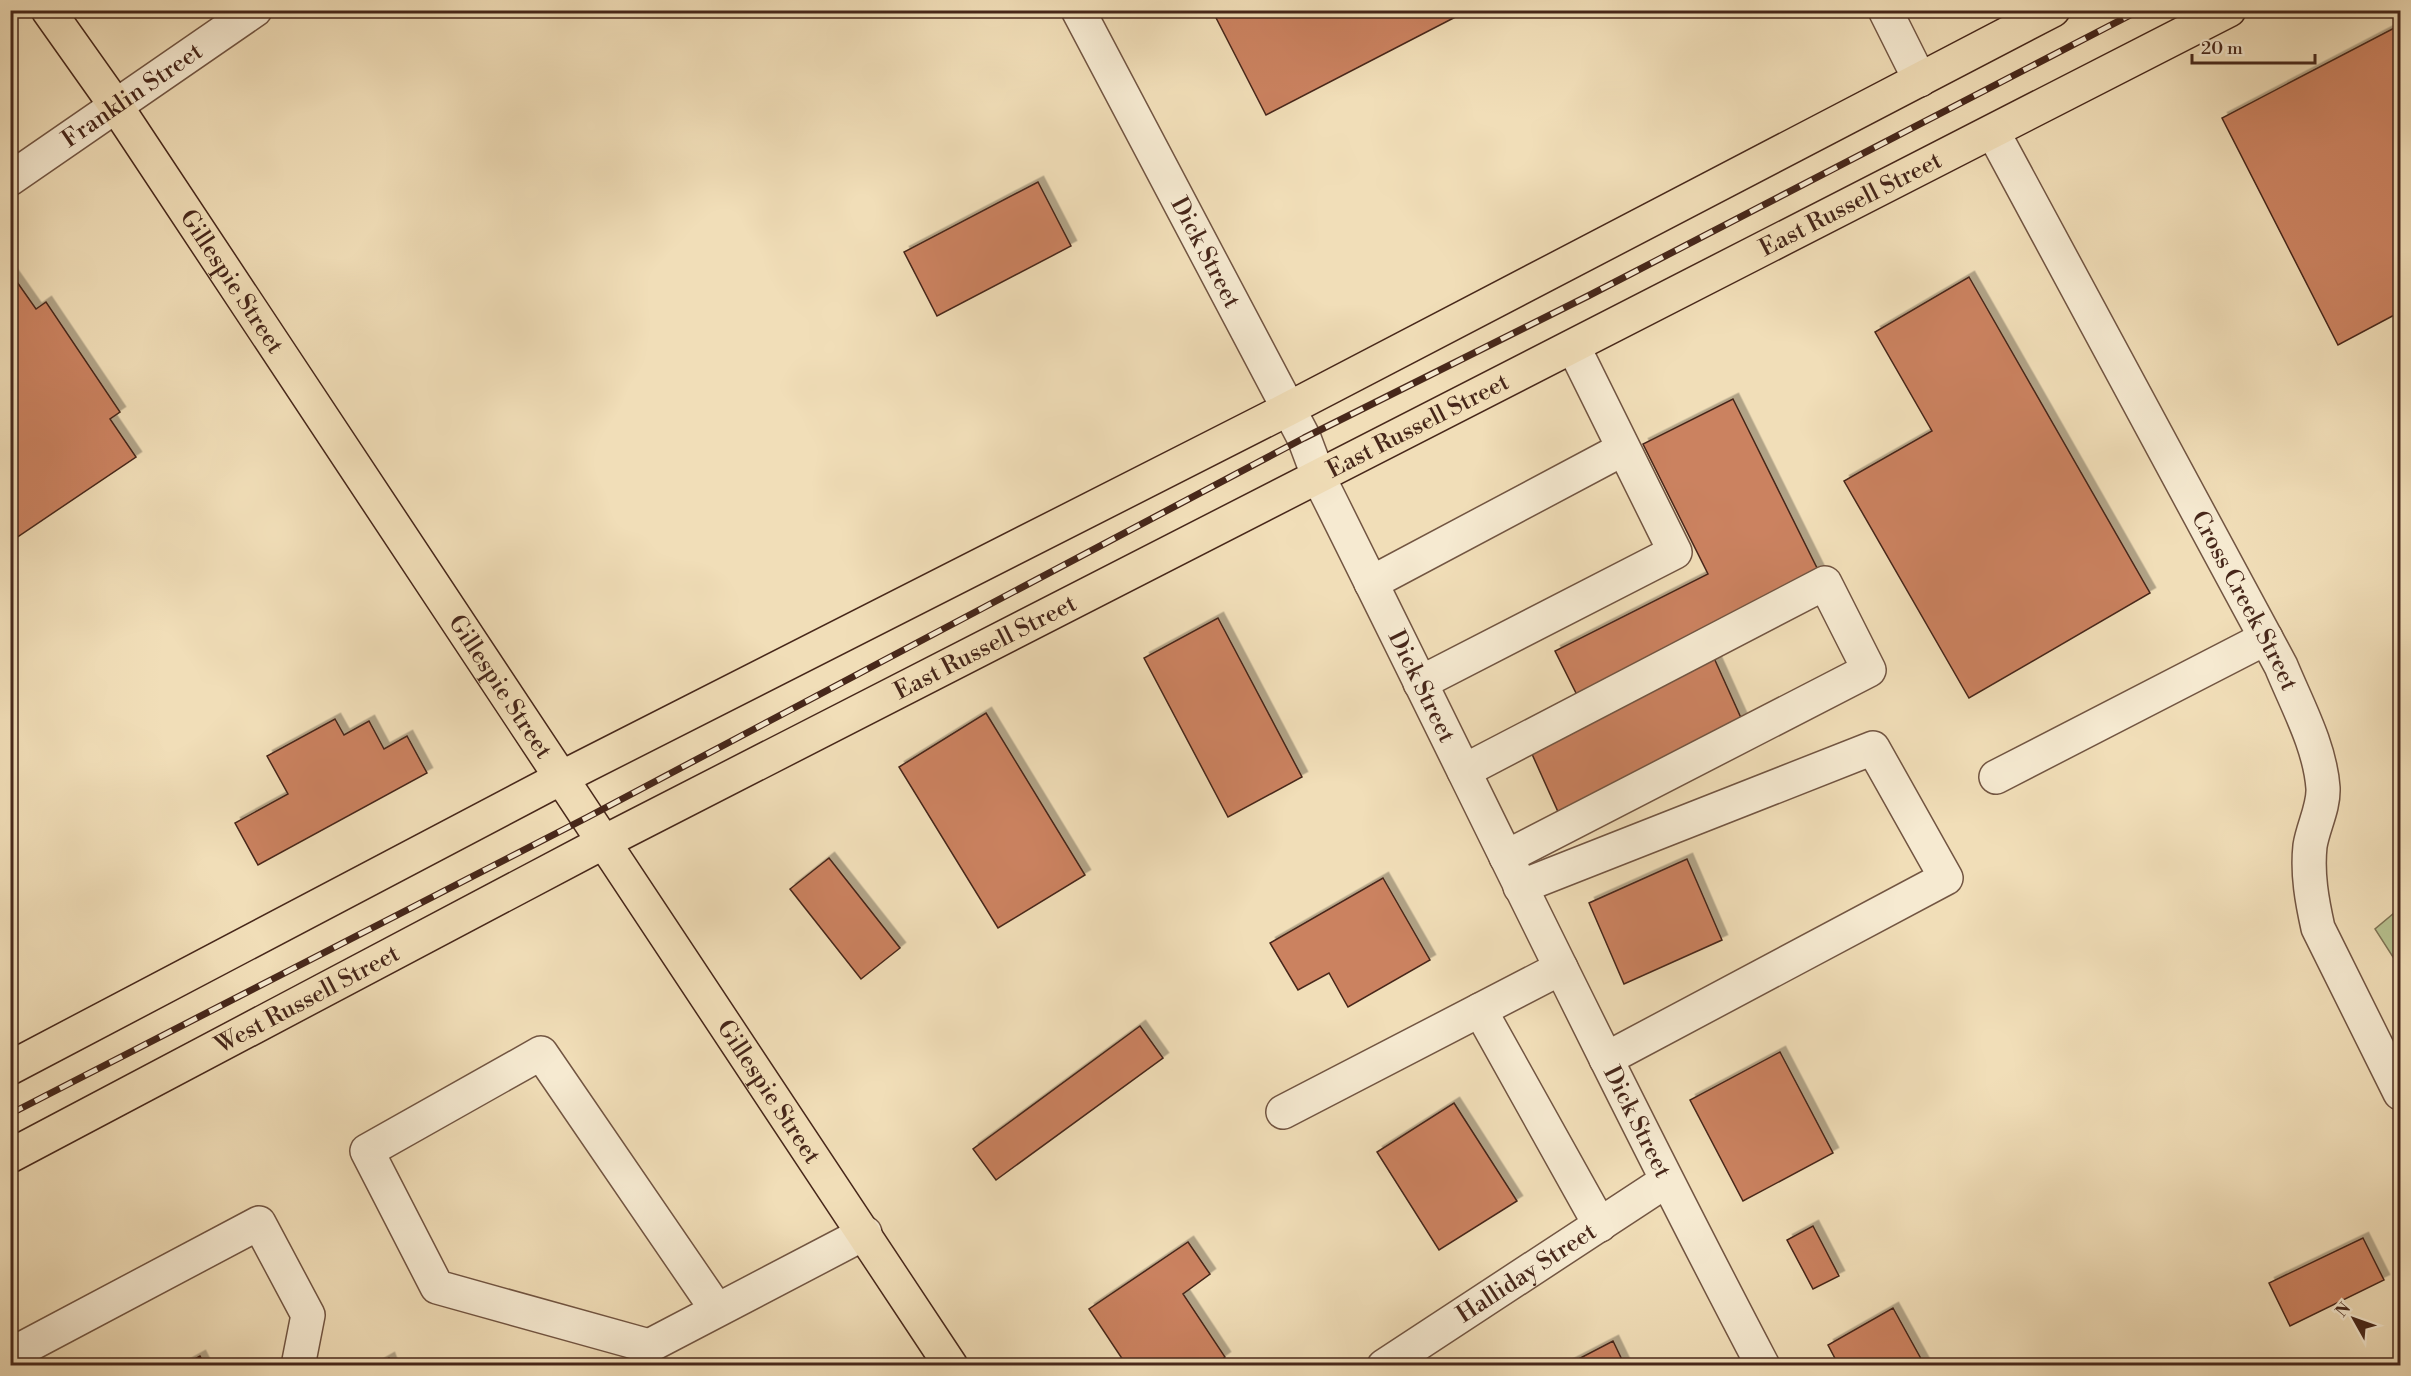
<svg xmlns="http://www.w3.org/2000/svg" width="2411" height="1376" font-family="'Libre Bodoni',serif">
	<defs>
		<filter id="shadow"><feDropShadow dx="5.5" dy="-5.5" stdDeviation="0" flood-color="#0004"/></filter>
	</defs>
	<rect width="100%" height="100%" fill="#f1deb8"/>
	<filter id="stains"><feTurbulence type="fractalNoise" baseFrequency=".00333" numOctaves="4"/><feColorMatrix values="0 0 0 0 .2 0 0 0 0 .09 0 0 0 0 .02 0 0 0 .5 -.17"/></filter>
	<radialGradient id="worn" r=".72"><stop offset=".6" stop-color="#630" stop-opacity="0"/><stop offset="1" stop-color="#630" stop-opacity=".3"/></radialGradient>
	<path fill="#b7c290" stroke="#7f7455" stroke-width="1.5" d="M 2400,908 L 2400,968 L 2375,929 Z"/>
	<path fill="#cb8260" stroke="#47271a" stroke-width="1.5" filter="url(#shadow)" d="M 1212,10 L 1469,10 L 1266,115 Z
		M 2400,25 L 2400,312 L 2338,345 L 2222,118 Z
		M 1038,182 L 1071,246 L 937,316 L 904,252 Z
		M 10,272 L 36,309 L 46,302 L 120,412 L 110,419 L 136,457 L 10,542 Z
		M 1969,277 L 2150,593 L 1969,698 L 1844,481 L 1932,431 L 1875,332 Z
		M 1733,399 L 1822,578 L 1579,699 L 1555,651 L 1708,574 L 1643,444 Z
		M 1218,618 L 1302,777 L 1228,817 L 1144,658 Z
		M 1714,658 L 1746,729 L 1559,814 L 1527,743 Z
		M 986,713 L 1085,875 L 998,928 L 899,767 Z
		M 335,719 L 344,735 L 369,721 L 384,749 L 407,736 L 427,773 L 258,865 L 235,823 L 288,794 L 267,756 Z
		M 829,858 L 900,948 L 861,979 L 790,889 Z
		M 1687,859 L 1722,940 L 1624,984 L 1589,903 Z
		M 1383,878 L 1430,960 L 1348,1007 L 1329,973 L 1298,990 L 1270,943 Z
		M 1140,1026 L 1163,1058 L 996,1180 L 973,1149 Z
		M 1780,1052 L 1833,1153 L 1743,1201 L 1690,1100 Z
		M 1454,1103 L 1517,1201 L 1439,1250 L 1377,1152 Z
		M 1813,1226 L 1839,1276 L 1813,1289 L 1787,1240 Z
		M 2363,1238 L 2384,1280 L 2290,1326 L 2269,1283 Z
		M 1188,1242 L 1210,1274 L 1183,1294 L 1225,1357 L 1213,1366 L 1127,1366 L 1089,1309 Z
		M 1893,1308 L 1925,1366 L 1839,1366 L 1828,1345 Z
		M 1613,1341 L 1625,1366 L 1565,1366 Z
		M 200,1356 L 205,1366 L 182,1366 Z
		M 389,1358 L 392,1366 L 375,1366 Z"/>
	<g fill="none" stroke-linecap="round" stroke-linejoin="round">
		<g stroke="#725542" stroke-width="36">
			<g id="minor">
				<path id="s1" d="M 1078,10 L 1304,438 L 1319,478 C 1467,774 1609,1073 1763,1366"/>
				<path d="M 1885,10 L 1920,80"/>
				<path id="s2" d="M 1993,132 L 2281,666 C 2297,705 2320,746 2323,788 C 2324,807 2313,827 2310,846 C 2307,874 2312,901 2318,928 L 2400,1093"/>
				<path id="s3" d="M 10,179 L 255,10"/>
				<path d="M 1371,583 L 1623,449"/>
				<path d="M 1420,683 L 1675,552 L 1574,348"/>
				<path d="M 1464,771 L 1825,583 L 1869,670 L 1506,857"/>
				<path d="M 1996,777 L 2266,638"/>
				<path d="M 1520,887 L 1873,748 L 1946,878 L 1606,1059"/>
				<path d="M 1480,1010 L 1600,1225"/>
				<path d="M 1283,1112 L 1561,968"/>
				<path d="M 717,1310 L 541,1053 L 367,1151 L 437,1287 L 649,1346 L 865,1233"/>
				<path d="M 10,1355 L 259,1223 L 308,1315 L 298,1366"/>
				<path id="s4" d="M 1384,1366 L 1666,1181"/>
			</g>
		</g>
		<g stroke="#47271a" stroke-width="36">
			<g id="major">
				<path id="s5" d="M 48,10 L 116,106 L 951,1366"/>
				<path d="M 10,1068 L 561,778 L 1288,409 L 2053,10"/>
				<path id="s6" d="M 10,1156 L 604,842 L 2229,10"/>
			</g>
		</g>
		<use href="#minor" stroke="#f6ead1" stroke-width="33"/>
		<use href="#major" stroke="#f1deb8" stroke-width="33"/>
		<g stroke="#47271a" stroke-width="7">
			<path id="rail" d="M 10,1114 L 588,817 L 1304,438 L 1588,296 L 2140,10"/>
		</g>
		<use href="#rail" stroke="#f6ead1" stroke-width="4.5" stroke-dasharray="14" stroke-linecap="butt"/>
	</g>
	<g text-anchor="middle" stroke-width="4.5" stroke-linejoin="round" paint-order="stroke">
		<g font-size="24" fill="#47271a" stroke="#f6ead1">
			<text dy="8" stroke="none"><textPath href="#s3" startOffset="148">Franklin Street</textPath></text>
			<text dy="8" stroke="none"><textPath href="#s6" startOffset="2072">East Russell Street</textPath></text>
			<text dy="8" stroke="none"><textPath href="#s1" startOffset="274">Dick Street</textPath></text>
			<text dy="8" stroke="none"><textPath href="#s5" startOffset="328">Gillespie Street</textPath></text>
			<text dy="8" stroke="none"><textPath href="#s6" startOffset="1586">East Russell Street</textPath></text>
			<text dy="8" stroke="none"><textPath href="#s2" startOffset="532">Cross Creek Street</textPath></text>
			<text dy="8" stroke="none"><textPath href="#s6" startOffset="1100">East Russell Street</textPath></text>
			<text dy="8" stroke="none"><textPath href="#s5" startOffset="814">Gillespie Street</textPath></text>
			<text dy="8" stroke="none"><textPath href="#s1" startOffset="759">Dick Street</textPath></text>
			<text dy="8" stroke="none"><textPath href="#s6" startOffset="336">West Russell Street</textPath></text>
			<text dy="8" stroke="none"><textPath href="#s5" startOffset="1300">Gillespie Street</textPath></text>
			<text dy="8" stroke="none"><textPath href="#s1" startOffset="1245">Dick Street</textPath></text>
			<text dy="8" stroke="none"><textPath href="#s4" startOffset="170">Halliday Street</textPath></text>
		</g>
	</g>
	<rect width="2411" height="1376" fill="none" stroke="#f1deb8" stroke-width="36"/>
	<rect x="12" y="12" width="2387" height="1352" fill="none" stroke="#47271a" stroke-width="3"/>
	<rect x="18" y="18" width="2375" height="1340" fill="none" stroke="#47271a" stroke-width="1.5"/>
	<g transform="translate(2354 1319) rotate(310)" stroke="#f6ead1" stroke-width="4.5" paint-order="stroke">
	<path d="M0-4.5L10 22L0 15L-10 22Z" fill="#47271a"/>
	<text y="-9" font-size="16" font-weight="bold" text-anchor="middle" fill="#47271a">N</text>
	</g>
	<path d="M2192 54v9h123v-9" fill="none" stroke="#47271a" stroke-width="3"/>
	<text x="2201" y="54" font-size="18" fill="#47271a" stroke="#f6ead1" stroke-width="4.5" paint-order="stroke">20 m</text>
	<rect width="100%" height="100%" filter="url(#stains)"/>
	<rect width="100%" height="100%" fill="url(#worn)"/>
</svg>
